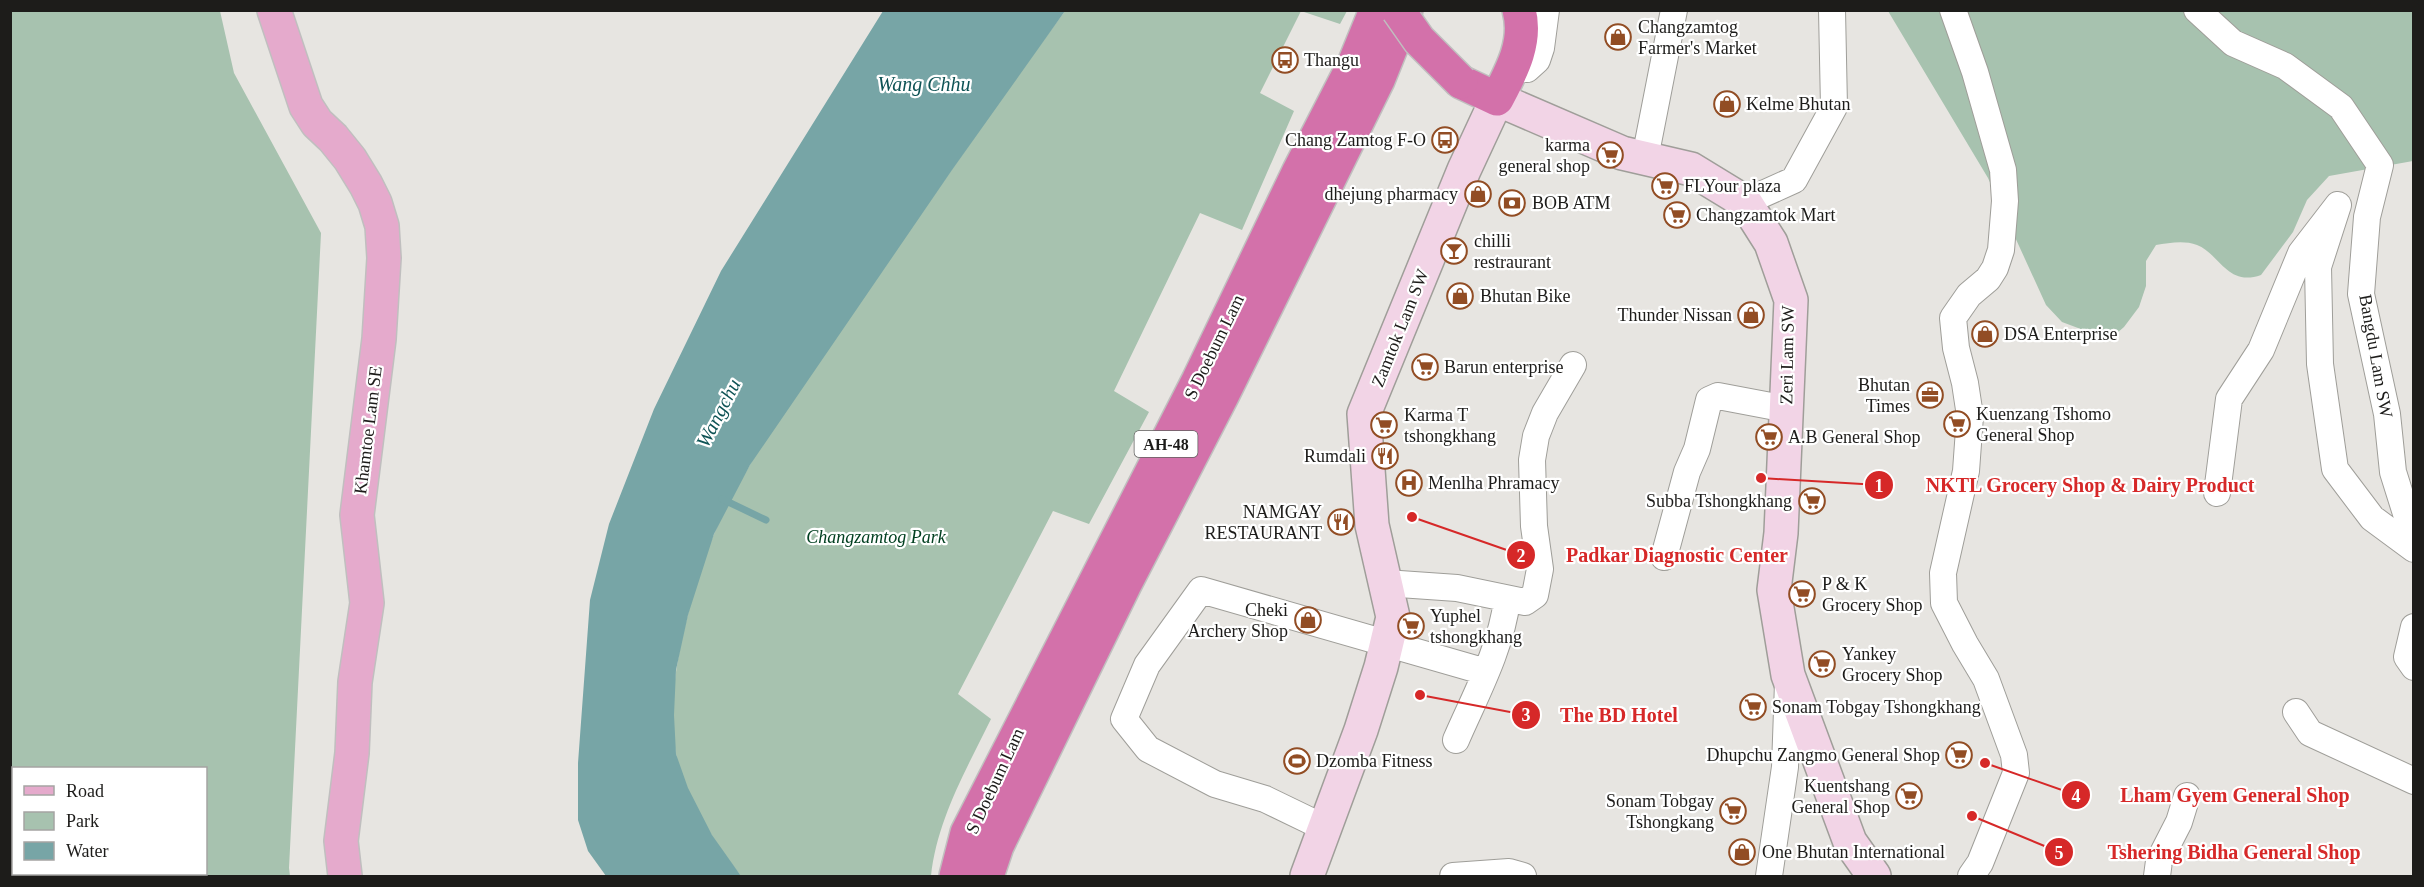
<svg xmlns="http://www.w3.org/2000/svg" width="2424" height="887" font-family="Georgia,serif">
	<rect width="100%" height="100%" fill="#e7e5e1"/>
	<path fill="#a7c2af" fill-rule="evenodd" d="M 10,11 L 220,11 L 234,73 L 321,233 L 289,868 L 290,876 L 11,876 ZM 14,768 L 206,768 L 206,874 L 14,874 Z
		M 1065,11 L 1347,11 L 1340,24 L 1301,11 L 1260,93 L 1294,111 L 1242,230 L 1200,213 L 1114,391 L 1149,412 L 1089,524 L 1053,511 L 958,694 L 991,719 C 966,770 937,820 931,876 L 741,876 C 716,845 683,794 676,754 C 669,716 674,676 682,639 C 690,604 700,567 714,534 C 752,448 813,371 866,293 C 932,198 997,103 1065,11 Z
		M 1888,11 L 2413,11 L 2413,161 L 2329,176 L 2307,200 L 2293,232 L 2261,275 C 2227,287 2220,254 2197,245 C 2184,240 2169,243 2156,245 L 2146,261 L 2146,286 L 2139,307 L 2124,327 L 2117,333 L 2094,334 L 2062,322 L 2046,305 L 1988,178 Z"/>
	<path fill="#77a5a6" d="M 883,11 L 1065,11 L 952,170 L 750,465 L 714,534 L 688,615 L 676,670 L 674,715 L 676,754 L 688,788 L 712,835 L 741,876 L 606,876 L 588,851 L 578,820 L 578,763 L 590,600 L 609,524 L 654,409 L 721,271 Z"/>
	<g fill="none" stroke-linecap="round" stroke-linejoin="round">
		<path stroke="#77a5a6" stroke-width="7" d="M 722,499 L 766,520"/>
		<g stroke="#9f9e99" stroke-width="28">
			<path id="street" d="M 1953,10 L 1975,72 L 2003,170 L 2005,201 L 2001,250 L 1995,268 L 1988,279 L 1969,295 L 1953,318 L 1956,348 L 1965,383 L 1970,416 L 1966,471 L 1943,573 L 1944,603 L 1965,644 L 1986,679 L 2014,755 L 2016,773 L 1980,863 L 1971,876
				M 2197,10 L 2233,43 L 2285,66 L 2341,107 L 2380,165 L 2367,217 L 2361,294 L 2387,414 L 2393,472 L 2414,539
				M 1512,69 L 1527,69 L 1537,60 L 1541,48 L 1546,10
				M 1645,158 L 1674,10
				M 1745,202 L 1794,180 L 1834,107 L 1832,10
				M 2217,493 L 2229,399 L 2261,350 L 2301,253 L 2338,205 L 2318,267 L 2320,364 L 2335,469 L 2372,518 L 2414,549
				M 1664,557 L 1687,472 L 1697,449 L 1709,400 L 1718,396 L 1786,409
				M 1385,583 L 1457,588 L 1525,602 L 1535,595 L 1540,569 L 1534,526 L 1532,460 L 1536,436 L 1545,413 L 1573,365
				M 2414,627 L 2407,657 L 2414,667
				M 2296,712 L 2310,733 L 2414,781
				M 1456,740 C 1475,696 1501,649 1507,600
				M 1325,828 L 1265,799 L 1215,784 L 1148,749 L 1124,719 L 1147,665 L 1201,590 L 1486,672
				M 1453,876 L 1509,872 L 1523,876
				M 1769,876 L 1785,767 L 1788,683
				M 2157,876 L 2159,861 L 2179,822 L 2187,796"/>
		</g>
		<g stroke="#9f9e99" stroke-width="36">
			<path id="secondary" d="M 1307,876 L 1361,730 L 1381,667 L 1393,617 L 1372,525 L 1364,414 L 1464,170 L 1497,99 L 1622,153 L 1691,169 L 1745,202 L 1771,243 L 1791,300 L 1781,533 L 1774,590 L 1788,675 L 1850,842 L 1874,876"/>
		</g>
		<g stroke="#c0bfbf" stroke-width="36">
			<path id="primary" d="M 274,10 L 306,106 L 317,123 L 333,138 L 350,159 L 366,185 L 375,203 L 382,226 L 384,258 L 379,339 L 357,515 L 367,603 L 355,682 L 352,753 L 341,841 L 345,876"/>
		</g>
		<g stroke="#c0bfbf" stroke-width="36">
			<path id="highway" d="M 1461,82 L 1497,99 C 1511,72 1528,42 1519,10
				M 956,876 L 967,833 L 1198,381 L 1299,171 L 1354,64 L 1376,10
				M 987,876 L 997,846 L 1125,584 L 1223,394 L 1378,80 L 1406,10"/>
		</g>
		<use href="#street" stroke="#fff" stroke-width="26"/>
		<use href="#secondary" stroke="#f2d4e6" stroke-width="33"/>
		<use href="#primary" stroke="#e5aacc" stroke-width="33"/>
		<use href="#highway" stroke="#d371aa" stroke-width="33"/>
		<g stroke="#c0bfbf" stroke-width="36" stroke-linecap="butt">
			<path id="highway-bridge" d="M 1398,10 L 1419,40 L 1461,82"/>
		</g>
		<use href="#highway-bridge" stroke="#d371aa" stroke-width="33"/>
	</g>
	<defs>
		<g id="shop-ring" transform="scale(1.35)"><circle r="9.5" fill="#fff" stroke="#924d24" stroke-width="1.5"/><path d="M-5-2.5h2.3a2.7 3.5 0 0 1 5.4 0H5L5.5 6h-11ZM-1.5-2.5h3a1.5 2.3 0 0 0-3 0Z" fill="#924d24"/></g>
		<g id="bus-ring" transform="scale(1.35)"><circle r="9.5" fill="#fff" stroke="#924d24" stroke-width="1.5"/><path d="M-5-6H5V4H4V6H2V4H-2V6H-4V4H-5ZM-3.5-4V0h7V-4ZM-3.5 1.2v1.5H-2V1.2ZM2 1.2v1.5H3.5V1.2Z" fill="#924d24"/></g>
		<g id="supermarket-ring" transform="scale(1.35)"><circle r="9.5" fill="#fff" stroke="#924d24" stroke-width="1.5"/><path d="M-6-5.5h2.5l.6 2H6L4.5 2H-2.5L-4.4-4H-6ZM-1.5 3.2a1.3 1.3 0 1 0 .1 0ZM3 3.2a1.3 1.3 0 1 0 .1 0Z" fill="#924d24"/></g>
		<g id="bank-ring" transform="scale(1.35)"><circle r="9.5" fill="#fff" stroke="#924d24" stroke-width="1.5"/><path d="M-6-4H6V4H-6ZM0-2.3a2.3 2.3 0 1 0 0 4.6a2.3 2.3 0 1 0 0-4.6Z" fill="#924d24"/></g>
		<g id="bar-ring" transform="scale(1.35)"><circle r="9.5" fill="#fff" stroke="#924d24" stroke-width="1.5"/><path d="M-6-5H6L.8 .8V4.5H3.5V6h-7V4.5H-.8V.8Z" fill="#924d24"/></g>
		<g id="office-ring" transform="scale(1.35)"><circle r="9.5" fill="#fff" stroke="#924d24" stroke-width="1.5"/><path d="M-6-3h4V-5.5h4V-3h4V5H-6ZM-1-4.5V-3h2v-1.5ZM-6 0V1H6V0Z" fill="#924d24"/></g>
		<g id="restaurant-ring" transform="scale(1.35)"><circle r="9.5" fill="#fff" stroke="#924d24" stroke-width="1.5"/><path d="M-5-6h1v4h1v-4h1v4h1v-4h1v5L-1.5 .5V6h-2V.5L-5-1ZM5-6V6H3V1.5H1.5Q1.5-4 5-6Z" fill="#924d24"/></g>
		<g id="hospital-ring" transform="scale(1.35)"><circle r="9.5" fill="#fff" stroke="#924d24" stroke-width="1.5"/><path d="M-5-5h3v3.5h4V-5h3V5h-3V1.5h-4V5h-3Z" fill="#924d24"/></g>
		<g id="stadium-ring" transform="scale(1.35)"><circle r="9.5" fill="#fff" stroke="#924d24" stroke-width="1.5"/><path d="M0-5a6.5 5 0 1 0 0 10a6.5 5 0 1 0 0-10ZM-3.5-1.8h7v3.6h-7Z" fill="#924d24"/></g>
	</defs>
	<g fill-rule="evenodd">
		<use href="#shop-ring" x="1618" y="37"/>
		<use href="#bus-ring" x="1285" y="60"/>
		<use href="#shop-ring" x="1727" y="104"/>
		<use href="#bus-ring" x="1445" y="140"/>
		<use href="#supermarket-ring" x="1610" y="155"/>
		<use href="#supermarket-ring" x="1665" y="186"/>
		<use href="#shop-ring" x="1478" y="194"/>
		<use href="#bank-ring" x="1512" y="203"/>
		<use href="#supermarket-ring" x="1677" y="215"/>
		<use href="#bar-ring" x="1454" y="251"/>
		<use href="#shop-ring" x="1460" y="296"/>
		<use href="#shop-ring" x="1751" y="315"/>
		<use href="#shop-ring" x="1985" y="334"/>
		<use href="#supermarket-ring" x="1425" y="367"/>
		<use href="#office-ring" x="1930" y="395"/>
		<use href="#supermarket-ring" x="1957" y="424"/>
		<use href="#supermarket-ring" x="1384" y="425"/>
		<use href="#supermarket-ring" x="1769" y="437"/>
		<use href="#restaurant-ring" x="1385" y="456"/>
		<use href="#hospital-ring" x="1409" y="483"/>
		<use href="#supermarket-ring" x="1812" y="501"/>
		<use href="#restaurant-ring" x="1341" y="522"/>
		<use href="#supermarket-ring" x="1802" y="594"/>
		<use href="#shop-ring" x="1308" y="620"/>
		<use href="#supermarket-ring" x="1411" y="626"/>
		<use href="#supermarket-ring" x="1822" y="664"/>
		<use href="#supermarket-ring" x="1753" y="707"/>
		<use href="#supermarket-ring" x="1959" y="755"/>
		<use href="#stadium-ring" x="1297" y="761"/>
		<use href="#supermarket-ring" x="1909" y="796"/>
		<use href="#supermarket-ring" x="1733" y="811"/>
		<use href="#shop-ring" x="1742" y="852"/>
	</g>
	<g text-anchor="middle" stroke-width="4.5" stroke-linejoin="round" paint-order="stroke">
		<rect fill="#fff" stroke="#61605f" stroke-width="1.5" x="1134.5" y="431" width="63" height="26" rx="4.5"/>
		<g font-size="16" font-weight="bold" fill="#1d1c1a">
			<text x="1166" y="450">AH-48</text>
		</g>
		<g font-size="18" fill="#1d1c1a" stroke="#fff" text-anchor="start">
			<text x="1638" y="33">Changzamtog<tspan x="1638" dy="21">Farmer's Market</tspan></text>
			<text x="1304" y="66">Thangu</text>
			<text x="1746" y="110">Kelme Bhutan</text>
			<text x="1426" y="146" text-anchor="end">Chang Zamtog F-O</text>
			<text x="1590" y="151" text-anchor="end">karma<tspan x="1590" dy="21">general shop</tspan></text>
			<text x="1684" y="192">FLYour plaza</text>
			<text x="1458" y="200" text-anchor="end">dhejung pharmacy</text>
			<text x="1532" y="209">BOB ATM</text>
			<text x="1696" y="221">Changzamtok Mart</text>
			<text x="1474" y="247">chilli<tspan x="1474" dy="21">restraurant</tspan></text>
			<text x="1480" y="302">Bhutan Bike</text>
			<text x="1732" y="321" text-anchor="end">Thunder Nissan</text>
			<text x="2004" y="340">DSA Enterprise</text>
			<text x="1444" y="373">Barun enterprise</text>
			<text x="1910" y="391" text-anchor="end">Bhutan<tspan x="1910" dy="21">Times</tspan></text>
			<text x="1976" y="420">Kuenzang Tshomo<tspan x="1976" dy="21">General Shop</tspan></text>
			<text x="1404" y="421">Karma T<tspan x="1404" dy="21">tshongkhang</tspan></text>
			<text x="1788" y="443">A.B General Shop</text>
			<text x="1366" y="462" text-anchor="end">Rumdali</text>
			<text x="1428" y="489">Menlha Phramacy</text>
			<text x="1792" y="507" text-anchor="end">Subba Tshongkhang</text>
			<text x="1322" y="518" text-anchor="end">NAMGAY<tspan x="1322" dy="21">RESTAURANT</tspan></text>
			<text x="1822" y="590">P &amp; K<tspan x="1822" dy="21">Grocery Shop</tspan></text>
			<text x="1288" y="616" text-anchor="end">Cheki<tspan x="1288" dy="21">Archery Shop</tspan></text>
			<text x="1430" y="622">Yuphel<tspan x="1430" dy="21">tshongkhang</tspan></text>
			<text x="1842" y="660">Yankey<tspan x="1842" dy="21">Grocery Shop</tspan></text>
			<text x="1772" y="713">Sonam Tobgay Tshongkhang</text>
			<text x="1940" y="761" text-anchor="end">Dhupchu Zangmo General Shop</text>
			<text x="1316" y="767">Dzomba Fitness</text>
			<text x="1890" y="792" text-anchor="end">Kuentshang<tspan x="1890" dy="21">General Shop</tspan></text>
			<text x="1714" y="807" text-anchor="end">Sonam Tobgay<tspan x="1714" dy="21">Tshongkang</tspan></text>
			<text x="1762" y="858">One Bhutan International</text>
		</g>
		<g font-size="18" fill="#1d1c1a" stroke="#fff">
			<text transform="translate(1400 328) rotate(-68)" y="6">Zamtok Lam SW</text>
			<text transform="translate(1214 347) rotate(-64)" y="6">S Doebum Lam</text>
			<text transform="translate(1787 355) rotate(-89)" y="6">Zeri Lam SW</text>
			<text transform="translate(2376 356) rotate(80)" y="6">Bangdu Lam SW</text>
			<text transform="translate(368 430) rotate(-83)" y="6">Khamtoe Lam SE</text>
			<text transform="translate(995 781) rotate(-65)" y="6">S Doebum Lam</text>
		</g>
		<g font-size="18" font-style="italic" fill="#024021" stroke="#fff">
			<text x="876" y="543">Changzamtog Park</text>
		</g>
		<g font-size="20" font-style="italic" fill="#0e5355" stroke="#fff">
			<text x="924" y="91">Wang Chhu</text>
			<text transform="translate(718 413) rotate(-63)" y="7">Wangchu</text>
		</g>
	</g>
	<path fill="none" stroke="#d62828" stroke-width="2" d="M1761 478L1879 485M1412 517L1521 555M1420 695L1526 715M1985 763L2076 795M1972 816L2059 852"/>
	<g fill="#d62828" stroke="#fff" stroke-width="2">
		<circle cx="1761" cy="478" r="6"/>
		<circle cx="1412" cy="517" r="6"/>
		<circle cx="1420" cy="695" r="6"/>
		<circle cx="1985" cy="763" r="6"/>
		<circle cx="1972" cy="816" r="6"/>
		<circle cx="1879" cy="485" r="15"/>
		<circle cx="1521" cy="555" r="15"/>
		<circle cx="1526" cy="715" r="15"/>
		<circle cx="2076" cy="795" r="15"/>
		<circle cx="2059" cy="852" r="15"/>
	</g>
	<g font-size="18" text-anchor="middle" font-weight="bold" fill="#fff">
		<text x="1879" y="492">1</text>
		<text x="1521" y="562">2</text>
		<text x="1526" y="721">3</text>
		<text x="2076" y="802">4</text>
		<text x="2059" y="859">5</text>
	</g>
	<g font-size="20" text-anchor="middle" font-weight="bold" fill="#d62828" stroke="#fff" stroke-width="4.5" stroke-linejoin="round" paint-order="stroke">
		<text x="2090" y="492">NKTL Grocery Shop &amp; Dairy Product</text>
		<text x="1677" y="562">Padkar Diagnostic Center</text>
		<text x="1619" y="722">The BD Hotel</text>
		<text x="2235" y="802">Lham Gyem General Shop</text>
		<text x="2234" y="859">Tshering Bidha General Shop</text>
	</g>
	<rect width="2424" height="887" fill="none" stroke="#1d1c1a" stroke-width="24"/>
	<rect x="12" y="767" width="195" height="108" fill="#ffffff" stroke="#a5a4a3" stroke-width="1.5"/>
	<rect x="24" y="786" width="30" height="9" fill="#e5aacc" stroke="#a5a4a3" stroke-width="1.5"/>
	<text x="66" y="797" font-size="18" fill="#1d1c1a">Road</text>
	<rect x="24" y="812" width="30" height="18" fill="#a7c2af" stroke="#a5a4a3" stroke-width="1.5"/>
	<text x="66" y="827" font-size="18" fill="#1d1c1a">Park</text>
	<rect x="24" y="842" width="30" height="18" fill="#77a5a6" stroke="#a5a4a3" stroke-width="1.5"/>
	<text x="66" y="857" font-size="18" fill="#1d1c1a">Water</text>
</svg>
